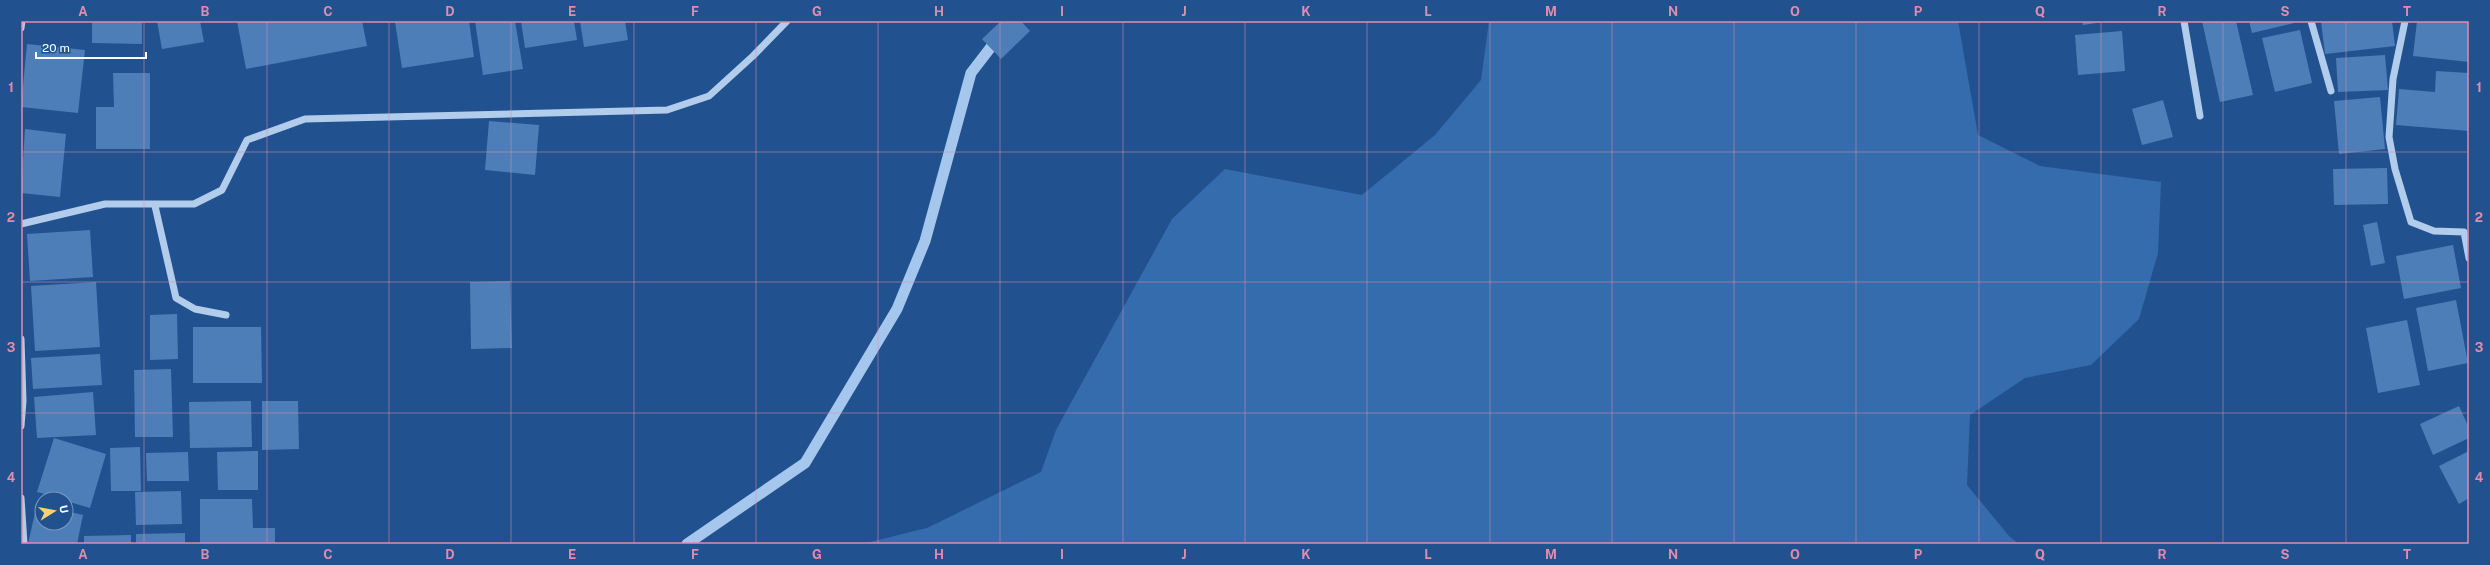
<svg xmlns="http://www.w3.org/2000/svg" width="2490" height="565" font-family="'Public Sans',sans-serif">
	<rect width="100%" height="100%" fill="#21528f"/>
	<path fill="#356cad" d="M 1489,21 L 1958,21 L 1978,135 L 2040,166 L 2161,182 L 2158,253 L 2139,319 L 2091,365 L 2025,378 L 1970,415 L 1967,485 L 2009,536 L 2019,544 L 862,544 L 927,528 L 1041,472 L 1056,430 L 1172,219 L 1225,169 L 1362,195 L 1435,135 L 1481,80 Z"/>
	<g fill="none" stroke-linecap="round" stroke-linejoin="round">
		<path stroke="#a5c7ed" stroke-width="11" d="M 687,544 L 805,463 L 897,309 L 925,241 L 971,73 L 1011,21"/>
	</g>
	<path fill="#4e7eb8" d="M 92,21 L 142,21 L 142,44 L 92,43 Z
		M 157,21 L 200,21 L 204,42 L 162,49 Z
		M 237,21 L 362,21 L 367,46 L 246,69 Z
		M 403,21 L 469,21 L 474,57 L 402,68 L 395,22 Z
		M 475,21 L 515,21 L 523,69 L 483,75 Z
		M 521,21 L 574,21 L 577,40 L 525,48 Z
		M 580,21 L 625,21 L 628,40 L 584,47 Z
		M 1001,21 L 1021,21 L 1030,31 L 1001,59 L 982,39 Z
		M 2082,21 L 2103,21 L 2103,22 L 2083,25 Z
		M 2202,21 L 2236,21 L 2253,95 L 2220,102 Z
		M 2249,21 L 2293,21 L 2294,23 L 2252,33 Z
		M 2321,21 L 2392,21 L 2395,46 L 2325,54 Z
		M 2417,21 L 2469,21 L 2469,62 L 2413,56 Z
		M 2300,30 L 2312,83 L 2275,92 L 2262,38 Z
		M 2122,31 L 2125,71 L 2078,75 L 2075,35 Z
		M 27,44 L 85,50 L 78,113 L 21,107 Z
		M 2385,55 L 2388,90 L 2338,92 L 2336,58 Z
		M 2436,71 L 2469,73 L 2469,131 L 2396,125 L 2399,89 L 2435,92 Z
		M 113,73 L 150,73 L 150,149 L 96,149 L 96,107 L 114,107 Z
		M 2380,97 L 2385,149 L 2339,154 L 2334,101 Z
		M 2163,100 L 2173,137 L 2142,145 L 2132,109 Z
		M 489,121 L 539,125 L 535,175 L 485,170 Z
		M 25,129 L 66,134 L 60,197 L 21,193 Z
		M 2387,168 L 2388,204 L 2334,205 L 2333,169 Z
		M 2377,222 L 2385,263 L 2371,266 L 2363,225 Z
		M 90,230 L 93,277 L 30,281 L 27,234 Z
		M 2453,245 L 2461,288 L 2404,299 L 2396,256 Z
		M 510,281 L 512,348 L 471,349 L 470,282 Z
		M 96,282 L 100,347 L 35,351 L 31,286 Z
		M 2456,300 L 2468,363 L 2428,371 L 2416,308 Z
		M 177,314 L 178,359 L 150,360 L 150,315 Z
		M 2407,320 L 2420,385 L 2378,393 L 2366,328 Z
		M 193,327 L 261,327 L 262,383 L 193,383 Z
		M 100,354 L 102,385 L 33,389 L 31,358 Z
		M 171,369 L 173,437 L 135,437 L 134,370 Z
		M 93,392 L 96,435 L 37,438 L 34,397 Z
		M 251,401 L 252,447 L 190,448 L 189,402 Z
		M 262,401 L 298,401 L 299,449 L 262,450 Z
		M 2459,406 L 2469,428 L 2469,438 L 2433,455 L 2420,424 Z
		M 54,438 L 106,454 L 90,508 L 66,501 L 66,499 L 37,492 Z
		M 140,447 L 141,491 L 111,491 L 110,448 Z
		M 258,451 L 258,490 L 218,490 L 217,452 Z
		M 2469,451 L 2469,498 L 2459,504 L 2439,466 Z
		M 188,452 L 189,481 L 147,481 L 146,453 Z
		M 181,491 L 182,524 L 136,525 L 135,492 Z
		M 200,499 L 252,499 L 253,528 L 275,528 L 275,544 L 200,544 Z
		M 37,504 L 42,505 L 42,523 L 66,523 L 66,511 L 83,515 L 77,544 L 28,544 Z
		M 185,533 L 185,544 L 136,544 L 136,534 Z
		M 131,535 L 131,544 L 84,544 L 84,536 Z"/>
	<g fill="none" stroke-linecap="round" stroke-linejoin="round">
		<path stroke="#b2ccec" stroke-width="7" d="M 2184,21 L 2200,116
			M 2311,21 L 2331,91
			M 2405,21 L 2393,79 L 2389,137 L 2395,169 L 2411,222 L 2434,231 L 2464,232 L 2469,258
			M 21,28 L 22,21
			M 155,206 L 176,298 L 195,309 L 226,315
			M 21,224 L 105,204 L 194,204 L 222,190 L 247,140 L 305,119 L 667,110 L 709,96 L 753,56 L 787,21
			M 21,339 L 23,401 L 21,426
			M 21,498 L 24,544"/>
	</g>
	<path fill="none" stroke="#e08cad" stroke-width="1" stroke-opacity="0.55" d="M 144,21 L 144,544M 267,21 L 267,544M 389,21 L 389,544M 511,21 L 511,544M 634,21 L 634,544M 756,21 L 756,544M 878,21 L 878,544M 1000,21 L 1000,544M 1123,21 L 1123,544M 1245,21 L 1245,544M 1367,21 L 1367,544M 1490,21 L 1490,544M 1612,21 L 1612,544M 1734,21 L 1734,544M 1856,21 L 1856,544M 1979,21 L 1979,544M 2101,21 L 2101,544M 2223,21 L 2223,544M 2346,21 L 2346,544M 21,152 L 2469,152M 21,282 L 2469,282M 21,413 L 2469,413"/>
	<rect width="2490" height="565" fill="none" stroke="#21528f" stroke-width="44"/>
	<g transform="translate(54 511) rotate(79)"><circle r="19" fill="#21528f" stroke="#7a97bc"/>
	<path d="M0-3L7 15L0 10L-7 15Z" fill="#f9d173"/>
	<text y="-6" font-size="11" font-weight="bold" text-anchor="middle" fill="#ffffff">U</text>
	</g>
	<path d="M36 52v6h110v-6" fill="none" stroke="#ffffff" stroke-width="2"/>
	<text x="42" y="52" font-size="12" fill="#ffffff" stroke="#21528f" stroke-width="3" paint-order="stroke">20 m</text>
	<rect x="22" y="22" width="2446" height="521" fill="none" stroke="#e08cad" stroke-width="1.5"/>
	<g font-size="13" text-anchor="middle" font-weight="bold" fill="#e08cad">
		<text x="83" y="16">A</text>
		<text x="205" y="16">B</text>
		<text x="328" y="16">C</text>
		<text x="450" y="16">D</text>
		<text x="572" y="16">E</text>
		<text x="695" y="16">F</text>
		<text x="817" y="16">G</text>
		<text x="939" y="16">H</text>
		<text x="1062" y="16">I</text>
		<text x="1184" y="16">J</text>
		<text x="1306" y="16">K</text>
		<text x="1428" y="16">L</text>
		<text x="1551" y="16">M</text>
		<text x="1673" y="16">N</text>
		<text x="1795" y="16">O</text>
		<text x="1918" y="16">P</text>
		<text x="2040" y="16">Q</text>
		<text x="2162" y="16">R</text>
		<text x="2285" y="16">S</text>
		<text x="2407" y="16">T</text>
		<text x="11" y="92">1</text>
		<text x="2479" y="92">1</text>
		<text x="11" y="222">2</text>
		<text x="2479" y="222">2</text>
		<text x="11" y="352">3</text>
		<text x="2479" y="352">3</text>
		<text x="11" y="482">4</text>
		<text x="2479" y="482">4</text>
		<text x="83" y="559">A</text>
		<text x="205" y="559">B</text>
		<text x="328" y="559">C</text>
		<text x="450" y="559">D</text>
		<text x="572" y="559">E</text>
		<text x="695" y="559">F</text>
		<text x="817" y="559">G</text>
		<text x="939" y="559">H</text>
		<text x="1062" y="559">I</text>
		<text x="1184" y="559">J</text>
		<text x="1306" y="559">K</text>
		<text x="1428" y="559">L</text>
		<text x="1551" y="559">M</text>
		<text x="1673" y="559">N</text>
		<text x="1795" y="559">O</text>
		<text x="1918" y="559">P</text>
		<text x="2040" y="559">Q</text>
		<text x="2162" y="559">R</text>
		<text x="2285" y="559">S</text>
		<text x="2407" y="559">T</text>
	</g>
</svg>
